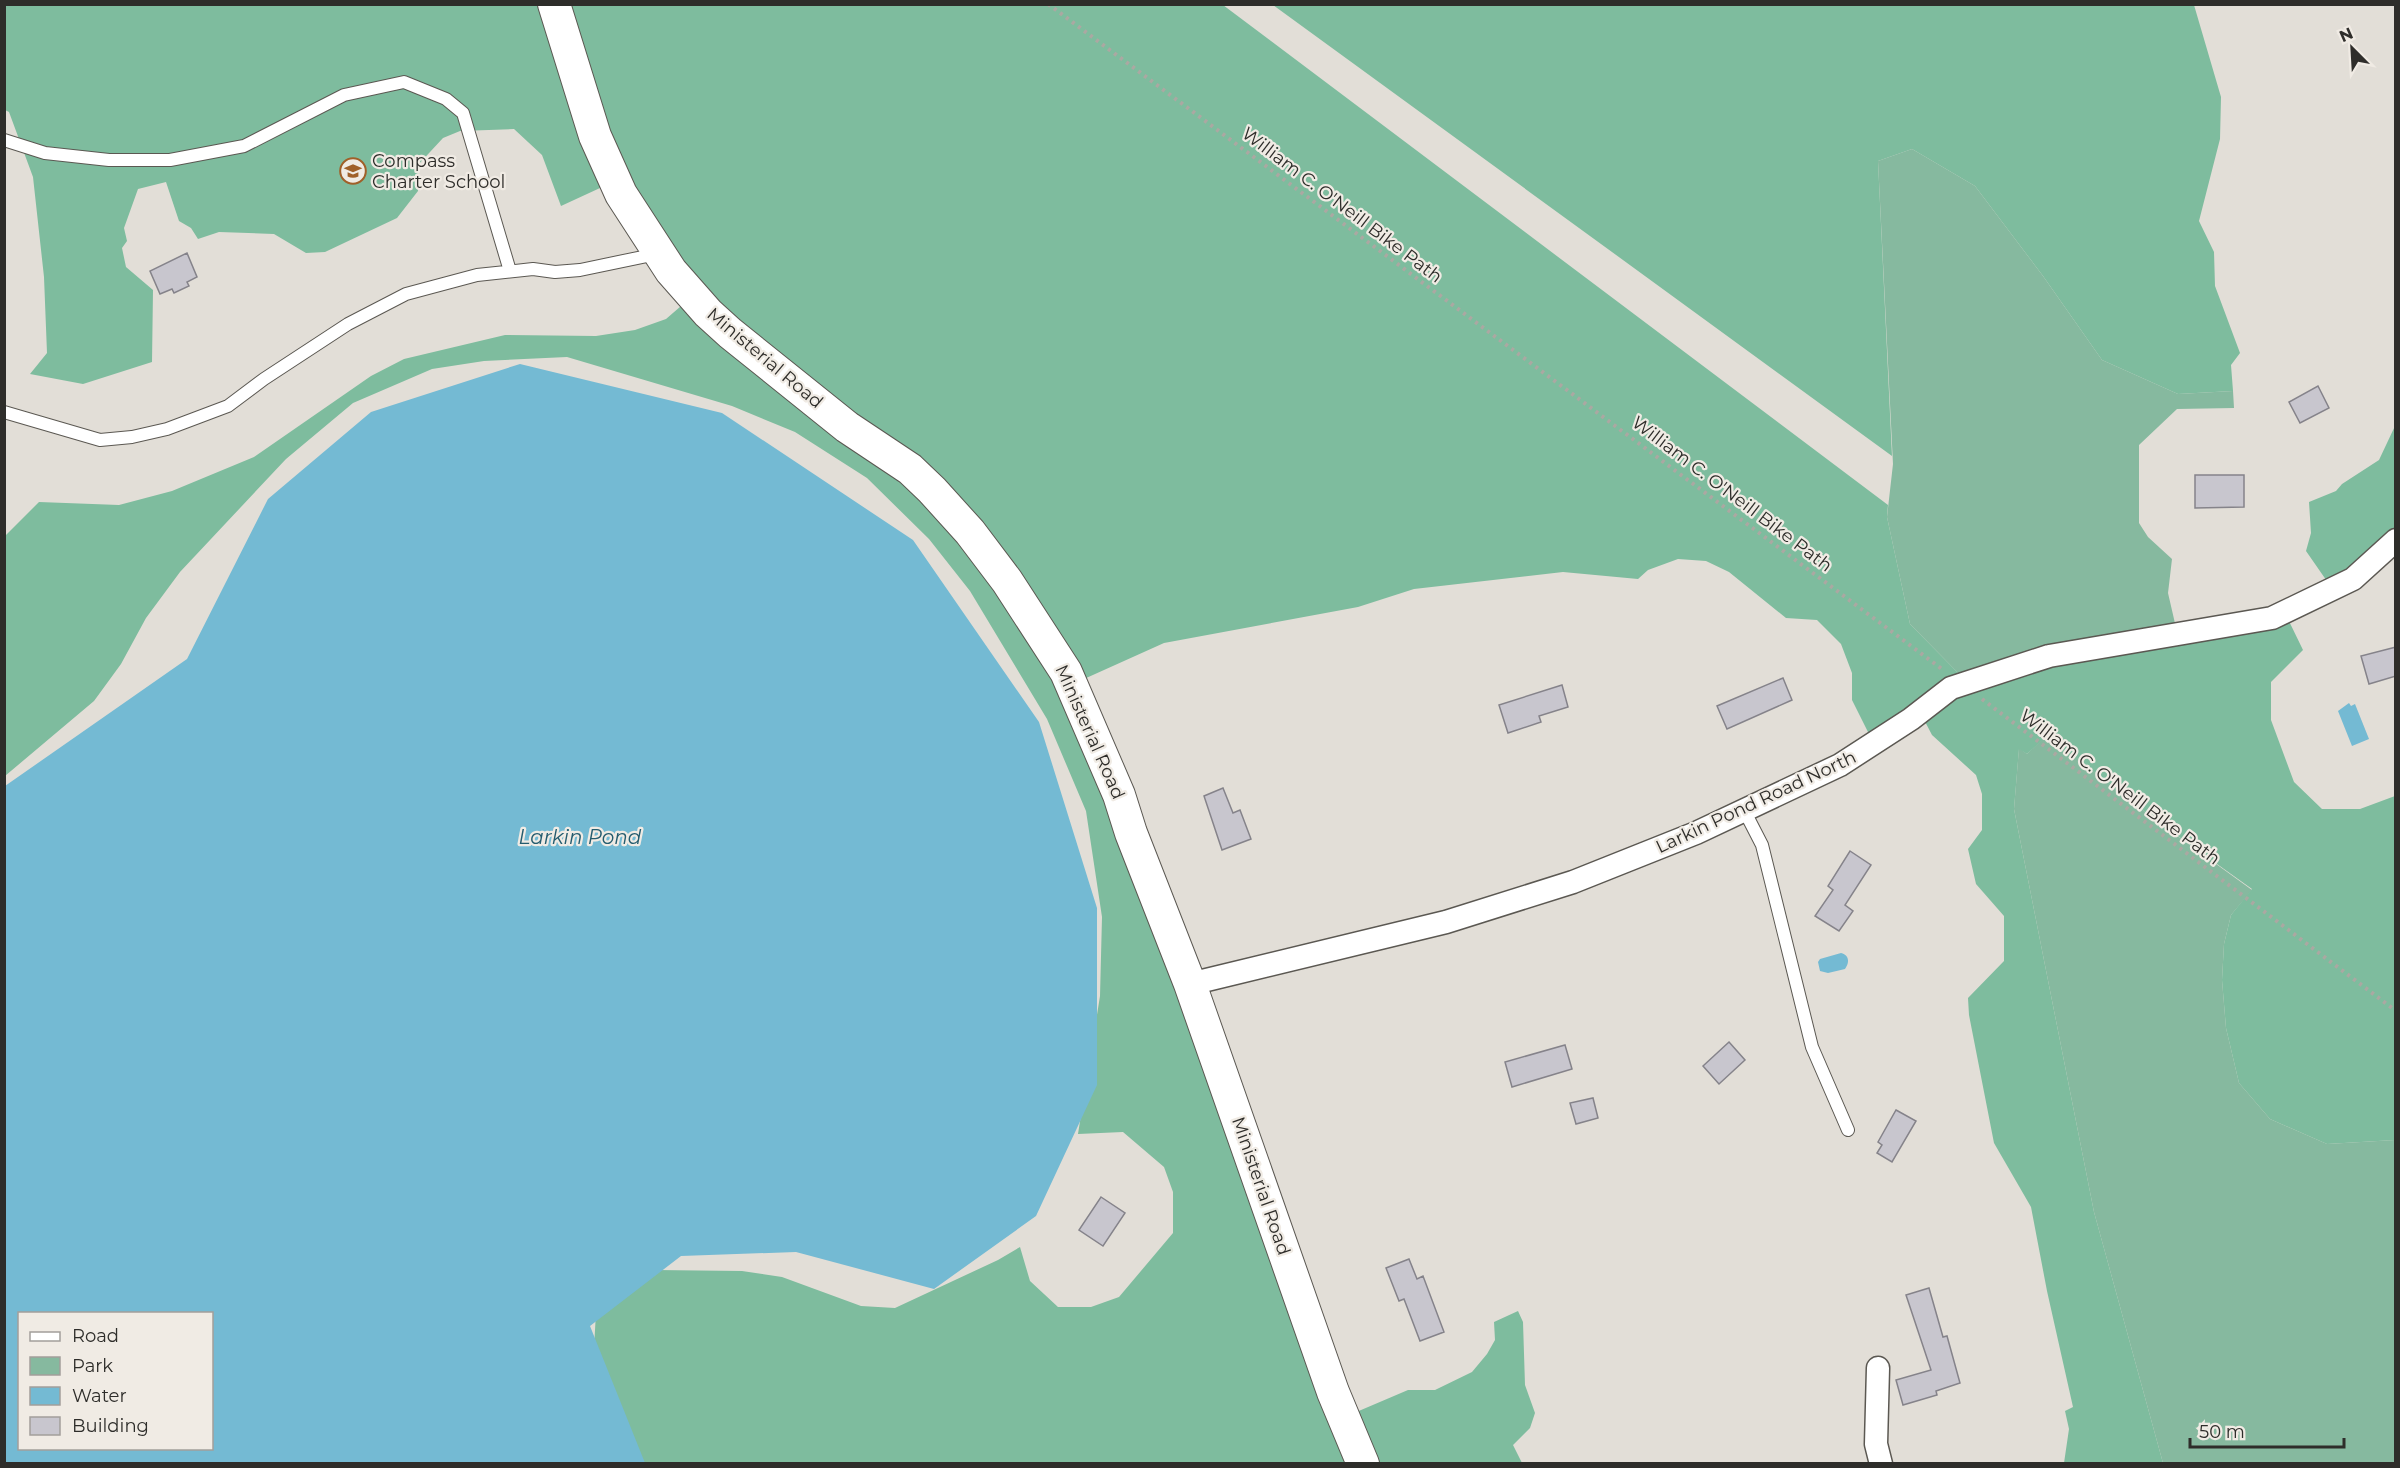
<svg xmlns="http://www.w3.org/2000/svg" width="2400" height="1468" font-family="Montserrat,sans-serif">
	<rect width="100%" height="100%" fill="#e2ded7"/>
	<path fill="#86b99f" d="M 1912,149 L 1975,186 L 2043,276 L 2102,360 L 2178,394 L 2233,391 L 2234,408 L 2177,409 L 2139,445 L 2139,523 L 2148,537 L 2172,559 L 2168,593 L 2177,632 L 1970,685 L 1910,624 L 1887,517 L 1893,464 L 1878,161 Z
		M 2048,734 L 2154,819 L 2252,890 L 2231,915 L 2224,944 L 2222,980 L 2226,1028 L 2239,1083 L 2270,1119 L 2327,1144 L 2395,1140 L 2395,1463 L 2163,1463 L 2094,1212 L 2014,809 L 2019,748 L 2027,754 Z"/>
	<path fill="#7ebc9e" d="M 5,5 L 1223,5 L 1888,505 L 1887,517 L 1910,624 L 1970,685 L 2284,611 L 2303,650 L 2271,682 L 2271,720 L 2294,782 L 2322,809 L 2360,809 L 2395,796 L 2395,1140 L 2327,1144 L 2270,1119 L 2239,1083 L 2226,1028 L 2222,980 L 2224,944 L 2231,915 L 2252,889 L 2154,819 L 2048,735 L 2027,754 L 2019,749 L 2014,809 L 2094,1212 L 2163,1463 L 2064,1463 L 2069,1429 L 2065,1411 L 2073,1407 L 2047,1291 L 2031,1207 L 1994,1143 L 1969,1015 L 1968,998 L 2004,961 L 2004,916 L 1976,884 L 1968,849 L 1982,830 L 1982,794 L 1976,775 L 1932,735 L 1920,712 L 1876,739 L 1868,732 L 1852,700 L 1852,673 L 1841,644 L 1817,620 L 1786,618 L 1729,572 L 1706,561 L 1678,559 L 1648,570 L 1638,579 L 1563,572 L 1414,589 L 1358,607 L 1164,643 L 1084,679 L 1347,1416 L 1408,1390 L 1435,1390 L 1472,1372 L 1487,1354 L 1495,1340 L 1494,1322 L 1518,1311 L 1523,1322 L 1525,1385 L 1535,1413 L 1530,1428 L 1513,1445 L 1522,1463 L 642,1463 L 592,1385 L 596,1312 L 655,1270 L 742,1271 L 782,1277 L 861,1306 L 895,1308 L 998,1260 L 1020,1247 L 1030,1281 L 1058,1307 L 1091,1307 L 1119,1297 L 1173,1233 L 1173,1192 L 1164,1167 L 1123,1132 L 1078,1134 L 1100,996 L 1102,917 L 1086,811 L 1047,719 L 970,591 L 929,539 L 867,478 L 795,432 L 732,406 L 567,357 L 484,361 L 432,369 L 353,403 L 286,459 L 180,572 L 146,618 L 121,664 L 94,701 L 5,776 L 5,536 L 39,502 L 119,505 L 172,491 L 254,457 L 371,376 L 404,359 L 505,335 L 596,336 L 635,330 L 666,319 L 688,300 L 613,182 L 561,206 L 542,155 L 514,129 L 460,131 L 443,138 L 417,166 L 418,191 L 397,218 L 325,252 L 306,253 L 274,234 L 219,232 L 198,239 L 191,228 L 179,221 L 166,182 L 138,189 L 124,228 L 127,241 L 122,248 L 126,267 L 153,290 L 152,362 L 83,384 L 30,374 L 47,353 L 44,277 L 33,177 L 9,112 L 5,110 Z
		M 1273,5 L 2194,5 L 2221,97 L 2220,139 L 2199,221 L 2214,252 L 2215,286 L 2240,353 L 2231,365 L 2233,391 L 2178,394 L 2102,360 L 2043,276 L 1975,186 L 1912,149 L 1878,161 L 1892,456 Z
		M 2395,426 L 2395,545 L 2331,587 L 2306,551 L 2311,533 L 2309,502 L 2336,491 L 2342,484 L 2379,460 Z"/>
	<path fill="#74bad3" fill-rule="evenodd" d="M 520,364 L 722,413 L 913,540 L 1039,722 L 1097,908 L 1097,1085 L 1036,1216 L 934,1289 L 796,1252 L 681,1256 L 590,1326 L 645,1463 L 5,1463 L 5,786 L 187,659 L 268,499 L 371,412 ZM 20,1314 L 212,1314 L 212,1448 L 20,1448 Z
		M 2349,703 L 2351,706 L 2355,704 L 2369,739 L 2352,746 L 2338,711 Z
		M 1841,953 C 1849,955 1850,962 1845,969 L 1828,973 L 1820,971 L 1818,962 L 1820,959 Z"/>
	<path fill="#c8c6ce" stroke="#85838a" stroke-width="1.5" d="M 187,253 L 197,277 L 187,282 L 189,286 L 174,293 L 172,289 L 160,294 L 150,271 Z
		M 2318,386 L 2329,408 L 2300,423 L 2289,402 Z
		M 2195,475 L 2244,475 L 2244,507 L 2195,508 Z
		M 2396,647 L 2396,676 L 2369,684 L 2361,656 Z
		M 1783,678 L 1792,700 L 1727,729 L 1717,706 Z
		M 1562,685 L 1568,707 L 1539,716 L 1541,722 L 1508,733 L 1499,705 Z
		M 1223,788 L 1233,813 L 1240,810 L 1251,839 L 1222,850 L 1204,796 Z
		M 1850,851 L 1871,865 L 1845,905 L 1853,911 L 1839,931 L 1815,916 L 1833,890 L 1828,886 Z
		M 1729,1042 L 1745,1060 L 1719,1084 L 1703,1066 Z
		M 1565,1045 L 1572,1069 L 1512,1087 L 1505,1062 Z
		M 1593,1098 L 1598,1118 L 1576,1124 L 1570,1103 Z
		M 1896,1110 L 1916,1121 L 1892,1162 L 1877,1153 L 1882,1145 L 1878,1142 Z
		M 1101,1197 L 1125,1213 L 1103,1246 L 1079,1230 Z
		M 1409,1259 L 1417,1279 L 1423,1276 L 1444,1332 L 1420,1341 L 1404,1299 L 1399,1301 L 1386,1268 Z
		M 1929,1288 L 1943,1337 L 1947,1336 L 1960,1383 L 1936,1391 L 1937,1395 L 1903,1405 L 1896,1380 L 1931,1370 L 1906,1295 Z"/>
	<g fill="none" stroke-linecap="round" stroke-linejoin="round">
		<g stroke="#5b5852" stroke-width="14">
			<path id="service" d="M 4,140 L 45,153 L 109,160 L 170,160 L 244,146 L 344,95 L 404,82 L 446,99 L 463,113 L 510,271
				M 4,412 L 100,440 L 132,437 L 167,429 L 228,406 L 264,379 L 348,324 L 406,294 L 477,275 L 533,269 L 555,272 L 580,270 L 657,254
				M 1744,810 L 1762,845 L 1812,1047 L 1848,1130"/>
		</g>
		<g stroke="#5b5852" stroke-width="25">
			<path id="minor" d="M 1190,984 L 1446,922 L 1573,882 L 1696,833 L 1840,765 L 1911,719 L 1951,688 L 2049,656 L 2272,618 L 2353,579 L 2396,540
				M 1878,1368 L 1876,1444 L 1881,1464"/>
		</g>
		<g stroke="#5b5852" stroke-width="34">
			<path id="secondary" d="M 554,4 L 595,136 L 621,194 L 671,271 L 708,313 L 730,333 L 847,427 L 910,469 L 932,490 L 970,532 L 1007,581 L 1066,672 L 1119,795 L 1131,833 L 1190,984 L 1333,1392 L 1363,1464"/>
		</g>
		<path stroke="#aba8a2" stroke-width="4" stroke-dasharray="3 4.5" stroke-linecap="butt" d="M 1048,4 L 1942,669
			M 1982,699 L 2396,1011"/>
		<use href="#service" stroke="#fff" stroke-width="12"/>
		<use href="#minor" stroke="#fff" stroke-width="22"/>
		<use href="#secondary" stroke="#fff" stroke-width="32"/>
	</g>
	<defs>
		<g id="school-ring" transform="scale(1.35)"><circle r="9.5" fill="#f0ebe4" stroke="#a06029" stroke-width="1.5"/><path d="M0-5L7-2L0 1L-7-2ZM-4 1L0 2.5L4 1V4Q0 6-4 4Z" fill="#a06029"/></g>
	</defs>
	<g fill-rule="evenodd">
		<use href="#school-ring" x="353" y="171"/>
	</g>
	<g text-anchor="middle" stroke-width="4.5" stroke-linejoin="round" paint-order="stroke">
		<g font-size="18" fill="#2e2d2a" stroke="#f0ebe4" text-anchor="start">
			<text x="372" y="167">Compass<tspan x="372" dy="21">Charter School</tspan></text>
		</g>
		<g font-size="18" fill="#2e2d2a" stroke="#f0ebe4">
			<text transform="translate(1342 205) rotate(37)" y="6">William C. O'Neill Bike Path</text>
			<text transform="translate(765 358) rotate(40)" y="6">Ministerial Road</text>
			<text transform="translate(1732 494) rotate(37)" y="6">William C. O'Neill Bike Path</text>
			<text transform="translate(1090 732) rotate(66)" y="6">Ministerial Road</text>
			<text transform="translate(2120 787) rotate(37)" y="6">William C. O'Neill Bike Path</text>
			<text transform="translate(1756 802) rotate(-25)" y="6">Larkin Pond Road North</text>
			<text transform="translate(1261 1186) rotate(71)" y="6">Ministerial Road</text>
		</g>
		<g font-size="20" font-style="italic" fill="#245c6f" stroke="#f0ebe4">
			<text x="580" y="844">Larkin Pond</text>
		</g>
	</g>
	<rect width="2400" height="1468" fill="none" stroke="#2e2d2a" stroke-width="12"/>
	<rect x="18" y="1312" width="195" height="138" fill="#f0ebe4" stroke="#a29f9a" stroke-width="1.5"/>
	<rect x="30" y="1332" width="30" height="9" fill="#ffffff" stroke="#a29f9a" stroke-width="1.5"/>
	<text x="72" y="1342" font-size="18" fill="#2e2d2a">Road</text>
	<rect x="30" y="1357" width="30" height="18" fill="#86b99f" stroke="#a29f9a" stroke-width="1.5"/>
	<text x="72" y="1372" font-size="18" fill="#2e2d2a">Park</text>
	<rect x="30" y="1387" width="30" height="18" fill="#74bad3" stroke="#a29f9a" stroke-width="1.5"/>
	<text x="72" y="1402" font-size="18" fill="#2e2d2a">Water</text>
	<rect x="30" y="1417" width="30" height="18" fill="#c8c6ce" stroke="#a29f9a" stroke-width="1.5"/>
	<text x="72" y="1432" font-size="18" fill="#2e2d2a">Building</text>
	<g transform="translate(2352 48) rotate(336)" stroke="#f0ebe4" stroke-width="4.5" paint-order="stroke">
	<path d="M0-4.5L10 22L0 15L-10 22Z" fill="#2e2d2a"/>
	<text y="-9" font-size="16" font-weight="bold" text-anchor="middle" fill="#2e2d2a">N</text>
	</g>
	<path d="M2190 1438v9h154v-9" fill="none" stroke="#2e2d2a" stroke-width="3"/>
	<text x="2199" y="1438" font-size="18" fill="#2e2d2a" stroke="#f0ebe4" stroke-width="4.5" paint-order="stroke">50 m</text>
</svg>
